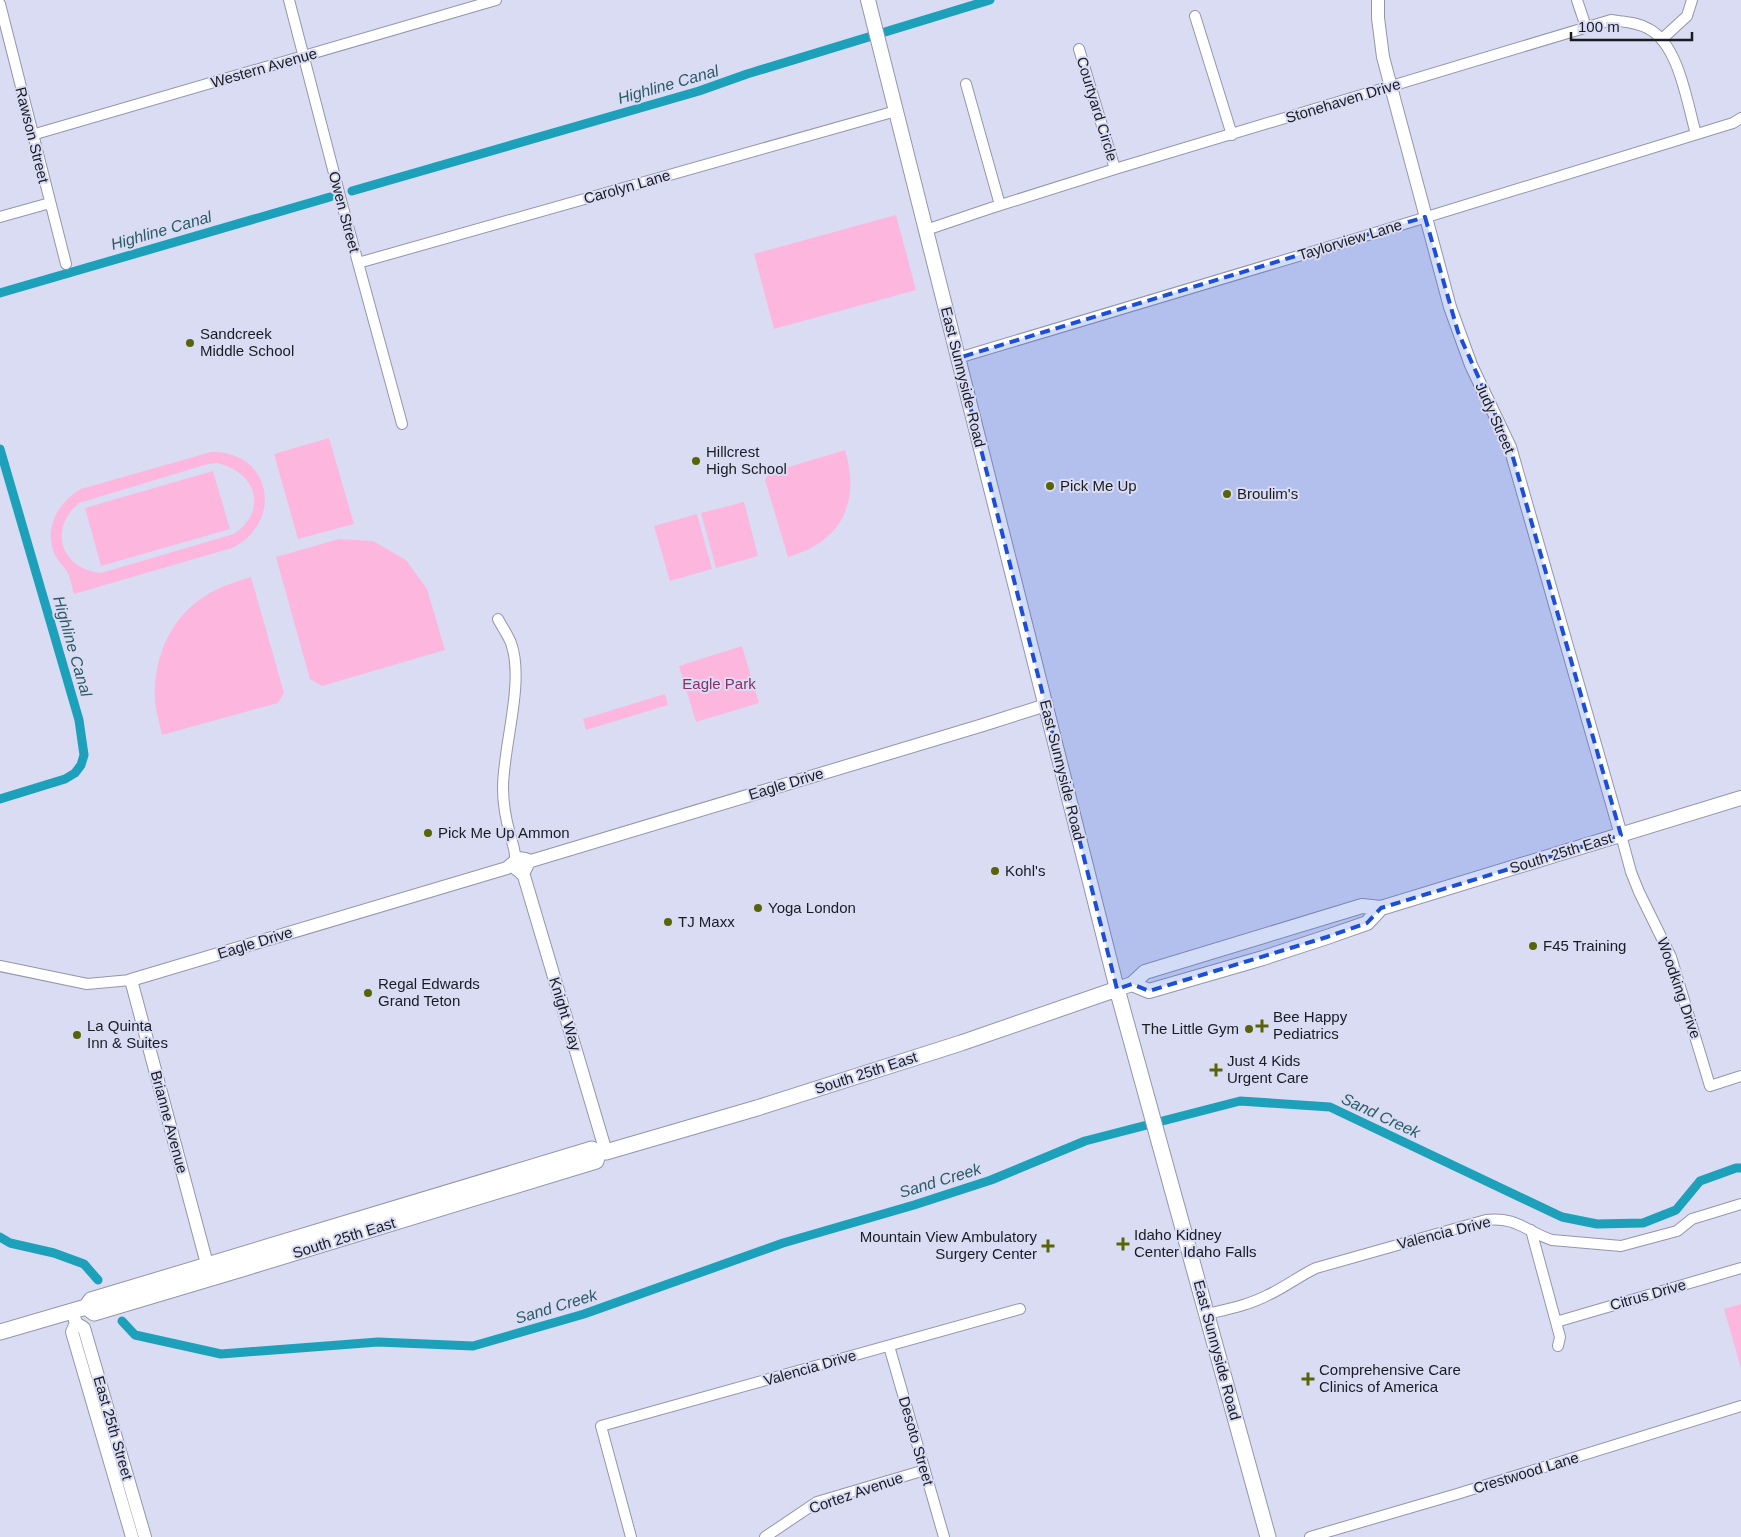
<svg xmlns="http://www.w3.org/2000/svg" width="1741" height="1537" font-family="Arial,sans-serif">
	<rect width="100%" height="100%" fill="#d9dcf3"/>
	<path fill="#fdb7df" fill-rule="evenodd" d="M 896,215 L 916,290 L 774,329 L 754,254 Z
		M 329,438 L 354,524 L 298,539 L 274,454 Z
		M 845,450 C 861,503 841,542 788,557 L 765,480 L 769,473 Z
		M 211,452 C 271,450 285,522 232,548 L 74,594 C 72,588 71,581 69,575 C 66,568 59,563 55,555 C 43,529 58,502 81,489 ZM 217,463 C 256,472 269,510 234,534 L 101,573 C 61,569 48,529 79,503 L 208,464 Z
		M 213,471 L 230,529 L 101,566 L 85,508 Z
		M 744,502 L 758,556 L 716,568 L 701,513 Z
		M 697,514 L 712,569 L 670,581 L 654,526 Z
		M 339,539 L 373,541 L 406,560 L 427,589 L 445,650 L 322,686 L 310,679 L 276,557 Z
		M 251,577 L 284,693 L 278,703 L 162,735 C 160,724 156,712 155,701 C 153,659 169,619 205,596 C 219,587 235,582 251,577 Z
		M 742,646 L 759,703 L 696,722 L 679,666 Z
		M 665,694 L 668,705 L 586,730 L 583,719 Z
		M 1741,1304 L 1741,1368 L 1724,1309 Z"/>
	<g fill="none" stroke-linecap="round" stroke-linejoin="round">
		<path stroke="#1da0ba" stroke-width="9" d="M 352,191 L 699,91 L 747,74 L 990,0
			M 0,293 L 330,197
			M 0,449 L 79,720 L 84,755 L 81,765 L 75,773 L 65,779 L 0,799
			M 0,1237 L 10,1243 L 54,1253 L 84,1264 L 98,1280
			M 122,1321 L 135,1335 L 221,1354 L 378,1342 L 473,1346 L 584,1314 L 783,1243 L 914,1205 L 991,1180 L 1085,1141 L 1240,1101 L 1330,1107 L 1562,1217 L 1597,1224 L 1643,1223 L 1676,1210 L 1700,1181 L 1736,1168 L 1741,1168"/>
		<g stroke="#9396ab" stroke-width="12">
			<path id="minor" d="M 289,0 L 342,204 L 402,424
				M 1577,0 L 1586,27
				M 0,4 L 66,264
				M 1195,16 L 1232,135
				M 1662,39 L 1687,16 L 1692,0
				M 1079,49 L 1115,169
				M 966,84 L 1000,205
				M 32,135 L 496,0
				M 0,217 L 50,203
				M 926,230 L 991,208 L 1115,169 L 1611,20 C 1624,22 1637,22 1649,29 C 1679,45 1687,103 1696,134
				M 358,263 L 896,111
				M 958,358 L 1365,236 L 1733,123 L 1741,118
				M 498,619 C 502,627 508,635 511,643 C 525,682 503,746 503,788 C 503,803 506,820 510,834 C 512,843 516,851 515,860
				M 1621,835 L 1631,872 L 1639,892 L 1671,957 L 1710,1086 L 1741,1076
				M 0,966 L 87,984 L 131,980
				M 1531,1230 L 1560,1337 L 1558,1346
				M 1207,1314 C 1228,1309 1249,1305 1268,1295 C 1284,1288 1299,1276 1316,1268 L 1486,1220 C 1516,1216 1527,1232 1552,1240 L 1621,1246 L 1677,1231 L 1692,1219 L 1741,1204
				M 1556,1322 L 1741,1268
				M 889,1346 L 944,1537
				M 631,1537 L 601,1426 L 1020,1309
				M 765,1537 L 817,1502 L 925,1470
				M 1310,1537 L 1457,1494 L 1741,1406"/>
		</g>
		<g stroke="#9396ab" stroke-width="14">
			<path id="tertiary" d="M 1378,0 L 1378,18 L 1383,57 L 1450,307 L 1471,365 L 1510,447 L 1621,835
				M 525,859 L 531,861 L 983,725 L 1046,705
				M 519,871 L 524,876 L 606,1152
				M 207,1264 L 131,980 L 507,868 L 518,858 L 525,859 L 527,866 L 525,870 L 519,871 L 516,869 L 514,863
				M 72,1311 L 76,1323 L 84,1328 L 145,1537
				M 76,1323 L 72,1332 L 132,1537"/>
		</g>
		<g stroke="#9396ab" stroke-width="16">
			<path id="secondary" d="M 868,0 L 1117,989 L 1132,984 L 1145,972 L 1362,906 L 1381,908 L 1741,798
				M 1132,984 L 1149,991 L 1263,958 L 1327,937 L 1367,923 L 1381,908"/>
		</g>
		<g stroke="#9396ab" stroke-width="17">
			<path id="primary" d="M 606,1152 L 757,1108 L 961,1043 L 1117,989 L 1268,1537
				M 0,1332 L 86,1307 L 91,1300 L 592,1149 L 598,1154 L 596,1161 L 245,1268 L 94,1313 L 86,1307"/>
		</g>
		<use href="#minor" stroke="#fff" stroke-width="10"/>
		<use href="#tertiary" stroke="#fff" stroke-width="12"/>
		<use href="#secondary" stroke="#fff" stroke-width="14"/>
		<use href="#primary" stroke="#fff" stroke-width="15"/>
	</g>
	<path fill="#1d4ed8" fill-opacity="0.2" stroke="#1d4ed8" stroke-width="4" stroke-dasharray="10 6" stroke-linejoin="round" d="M 1425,217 L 1458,332 L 1510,447 L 1621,835 L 1381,908 L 1367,923 L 1327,937 L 1149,991 L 1132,984 L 1117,989 L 958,358 Z"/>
	<g fill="#576408" stroke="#d9dcf3" stroke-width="2">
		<circle cx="190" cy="343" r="5"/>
		<circle cx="696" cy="461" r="5"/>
		<circle cx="1050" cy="486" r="5"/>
		<circle cx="1227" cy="494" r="5"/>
		<circle cx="428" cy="833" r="5"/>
		<circle cx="995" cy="871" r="5"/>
		<circle cx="758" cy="908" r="5"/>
		<circle cx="668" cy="922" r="5"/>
		<circle cx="1533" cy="946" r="5"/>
		<circle cx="368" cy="993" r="5"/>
		<path d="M1259.5 1018.5h5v5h5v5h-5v5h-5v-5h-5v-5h5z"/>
		<circle cx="1249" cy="1029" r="5"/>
		<circle cx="77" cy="1035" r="5"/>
		<path d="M1213.5 1062.5h5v5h5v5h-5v5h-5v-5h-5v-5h5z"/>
		<path d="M1120.5 1236.5h5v5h5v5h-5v5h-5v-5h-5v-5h5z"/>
		<path d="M1045.5 1238.5h5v5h5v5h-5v5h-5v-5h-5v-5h5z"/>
		<path d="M1305.5 1371.5h5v5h5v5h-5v5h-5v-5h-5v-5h5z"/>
	</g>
	<g text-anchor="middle" stroke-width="4" stroke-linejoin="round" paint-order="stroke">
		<g font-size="15" fill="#1a1b23" stroke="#d9dcf3">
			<text transform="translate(264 68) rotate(-16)" y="5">Western Avenue</text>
			<text transform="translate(1343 101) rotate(-17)" y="5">Stonehaven Drive</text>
			<text transform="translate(1097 109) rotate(73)" y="5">Courtyard Circle</text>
			<text transform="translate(32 135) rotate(76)" y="5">Rawson Street</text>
			<text transform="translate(627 187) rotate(-16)" y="5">Carolyn Lane</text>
			<text transform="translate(344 212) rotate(75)" y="5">Owen Street</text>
			<text transform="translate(1350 240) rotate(-17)" y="5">Taylorview Lane</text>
			<text transform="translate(963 377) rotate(76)" y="5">East Sunnyside Road</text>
			<text transform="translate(1495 418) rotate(66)" y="5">Judy Street</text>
			<text transform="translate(1062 770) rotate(76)" y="5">East Sunnyside Road</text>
			<text transform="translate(786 784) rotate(-17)" y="5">Eagle Drive</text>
			<text transform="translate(1561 853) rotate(-17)" y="5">South 25th East</text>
			<text transform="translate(255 943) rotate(-17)" y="5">Eagle Drive</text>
			<text transform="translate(1679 988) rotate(71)" y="5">Woodking Drive</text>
			<text transform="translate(565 1014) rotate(73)" y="5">Knight Way</text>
			<text transform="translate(866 1073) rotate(-18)" y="5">South 25th East</text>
			<text transform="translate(169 1122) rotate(75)" y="5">Brianne Avenue</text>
			<text transform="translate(1444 1233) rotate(-14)" y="5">Valencia Drive</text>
			<text transform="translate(344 1238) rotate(-17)" y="5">South 25th East</text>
			<text transform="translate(1648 1295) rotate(-16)" y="5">Citrus Drive</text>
			<text transform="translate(1217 1350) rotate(75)" y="5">East Sunnyside Road</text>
			<text transform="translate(810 1368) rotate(-16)" y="5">Valencia Drive</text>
			<text transform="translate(113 1428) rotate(74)" y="5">East 25th Street</text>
			<text transform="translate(916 1441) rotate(74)" y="5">Desoto Street</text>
			<text transform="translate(1526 1473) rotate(-17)" y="5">Crestwood Lane</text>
			<text transform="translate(856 1493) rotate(-19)" y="5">Cortez Avenue</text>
		</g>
		<g font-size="15" fill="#1a1b23" stroke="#d9dcf3" text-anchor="start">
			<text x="200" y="339">Sandcreek<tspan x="200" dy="17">Middle School</tspan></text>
			<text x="706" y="457">Hillcrest<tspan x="706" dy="17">High School</tspan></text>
			<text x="1060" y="491">Pick Me Up</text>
			<text x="1237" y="499">Broulim's</text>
			<text x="438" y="838">Pick Me Up Ammon</text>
			<text x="1005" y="876">Kohl's</text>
			<text x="768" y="913">Yoga London</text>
			<text x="678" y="927">TJ Maxx</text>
			<text x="1543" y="951">F45 Training</text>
			<text x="378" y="989">Regal Edwards<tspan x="378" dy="17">Grand Teton</tspan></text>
			<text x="1273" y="1022">Bee Happy<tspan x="1273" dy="17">Pediatrics</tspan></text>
			<text x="87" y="1031">La Quinta<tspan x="87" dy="17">Inn &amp; Suites</tspan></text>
			<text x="1239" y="1034" text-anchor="end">The Little Gym</text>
			<text x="1227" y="1066">Just 4 Kids<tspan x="1227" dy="17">Urgent Care</tspan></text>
			<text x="1134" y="1240">Idaho Kidney<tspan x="1134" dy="17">Center Idaho Falls</tspan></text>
			<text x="1037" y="1242" text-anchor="end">Mountain View Ambulatory<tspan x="1037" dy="17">Surgery Center</tspan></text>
			<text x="1319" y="1375">Comprehensive Care<tspan x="1319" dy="17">Clinics of America</tspan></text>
		</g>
		<g font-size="15" fill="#892f6a" stroke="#d9dcf3">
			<text x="719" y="689">Eagle Park</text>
		</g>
		<g font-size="16" font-style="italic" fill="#2a5b67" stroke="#d9dcf3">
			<text transform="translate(668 84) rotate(-16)" y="6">Highline Canal</text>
			<text transform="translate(161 230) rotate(-16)" y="6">Highline Canal</text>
			<text transform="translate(73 646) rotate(74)" y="6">Highline Canal</text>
			<text transform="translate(1381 1115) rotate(25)" y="6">Sand Creek</text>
			<text transform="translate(940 1180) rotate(-17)" y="6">Sand Creek</text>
			<text transform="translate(556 1306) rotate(-17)" y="6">Sand Creek</text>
		</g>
	</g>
	<path d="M1571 32v8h121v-8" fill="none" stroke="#1a1b23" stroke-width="2.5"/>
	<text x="1578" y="32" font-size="15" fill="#1a1b23" stroke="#d9dcf3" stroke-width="4" paint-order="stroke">100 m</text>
</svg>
